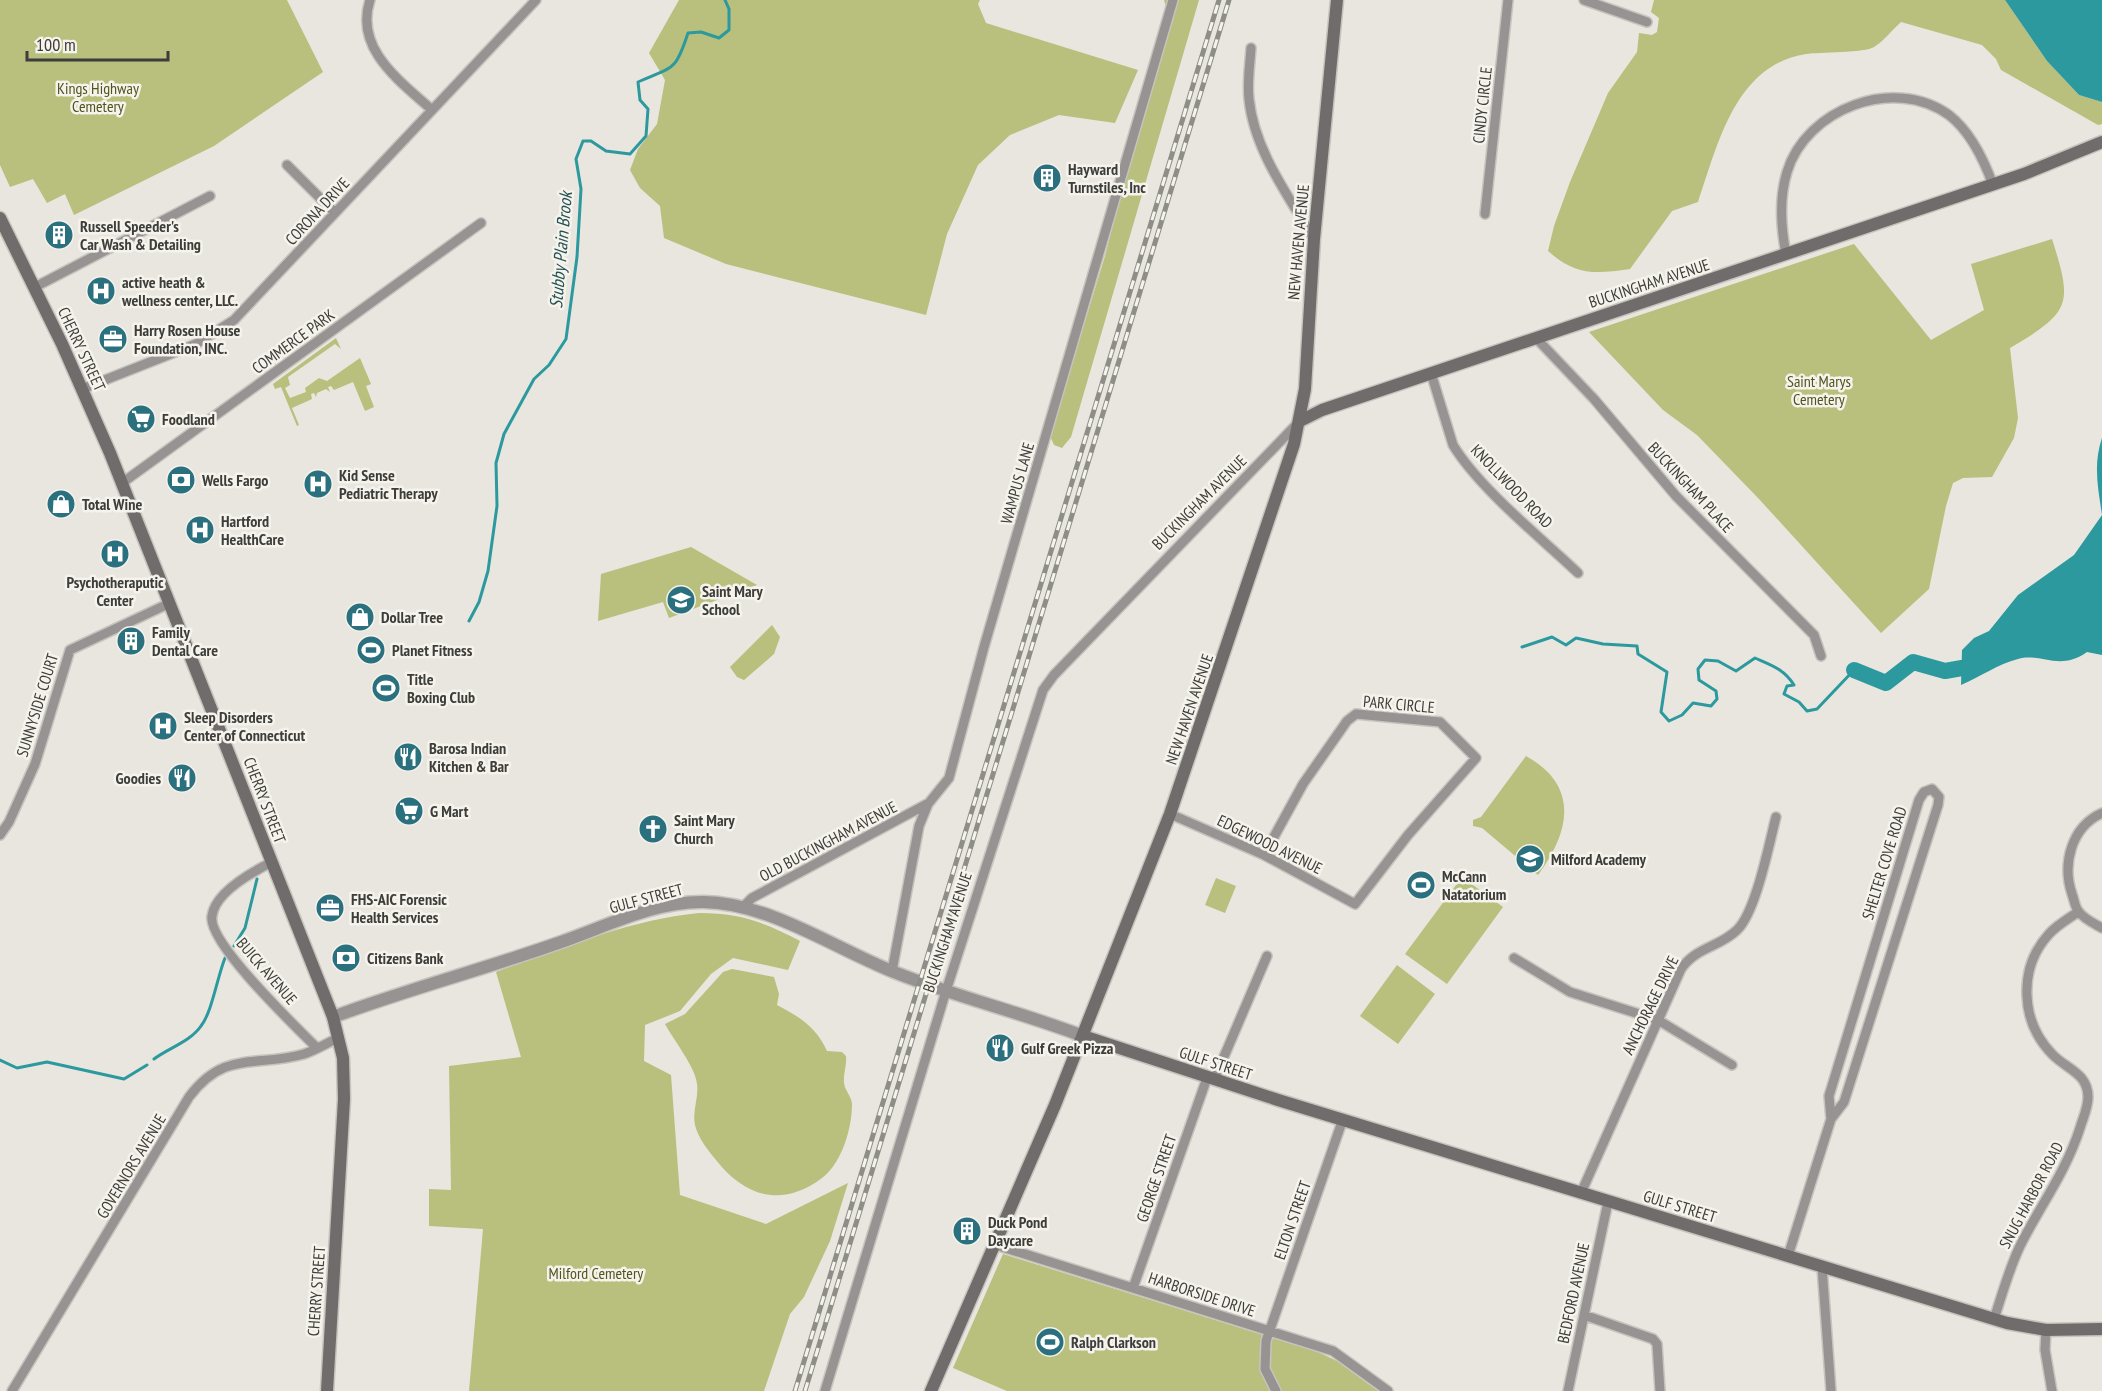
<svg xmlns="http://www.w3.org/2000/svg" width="2102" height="1391" font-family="'PT Sans Narrow',sans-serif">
	<rect width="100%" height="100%" fill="#e8e6df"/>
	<path fill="#b9bf7c" d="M 0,0 L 287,0 L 323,72 L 214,146 L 74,215 L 65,194 L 47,203 L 33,179 L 10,187 L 0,165 Z
		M 679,0 L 980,0 L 978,4 L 986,23 L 1138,70 L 1115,123 L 1059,115 L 1010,135 L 978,165 L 947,234 L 926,315 L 726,264 L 664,238 L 660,206 L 640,188 L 630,170 L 638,149 L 657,124 L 665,80 L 649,53 Z
		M 1164,0 L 1199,0 L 1071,437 L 1062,448 L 1054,445 L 1050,436 L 1105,256 L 1138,125 L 1170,20 Z
		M 1654,0 L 2005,0 L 2047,61 L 2079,95 L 2102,102 L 2102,124 L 2098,125 L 2001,70 L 1996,59 L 1982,45 L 1901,22 C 1892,30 1884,41 1874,47 C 1865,53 1819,52 1806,54 C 1735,65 1718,144 1698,202 L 1672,211 L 1630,269 C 1595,274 1576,276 1548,251 L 1554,226 L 1570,182 L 1608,93 L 1637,52 L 1639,33 L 1652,35 L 1657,32 L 1659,18 L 1651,12 Z
		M 2052,239 C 2073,305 2071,312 2010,348 L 2018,418 L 2014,438 L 1992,477 L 1963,478 L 1953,483 L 1946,506 L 1929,589 L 1881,633 L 1759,499 L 1697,435 L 1663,410 L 1589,332 L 1854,244 L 1931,340 L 1984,310 L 1971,264 Z
		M 336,338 L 341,349 L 335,344 L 288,377 L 290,385 L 285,388 L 290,398 L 306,392 L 305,388 L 319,378 L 327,381 L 360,358 L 371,384 L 366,386 L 374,407 L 365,411 L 353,382 L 334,390 L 331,386 L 328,387 L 330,392 L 326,389 L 317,393 L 316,397 L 314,393 L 311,394 L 312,399 L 292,408 L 299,425 L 297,426 L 281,387 L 275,389 L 273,384 Z
		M 691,547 L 757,585 L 669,618 L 663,602 L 598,621 L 601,574 Z
		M 772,625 L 780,637 L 774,654 L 744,680 L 737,677 L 730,667 Z
		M 1526,756 C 1580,786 1570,832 1538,875 L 1482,828 L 1473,826 L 1473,820 L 1481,817 Z
		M 1462,877 L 1503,907 L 1447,984 L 1405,954 Z
		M 1216,878 L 1236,886 L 1225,913 L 1205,905 Z
		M 699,913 C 740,913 764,922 800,941 L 788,970 L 733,958 L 711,974 L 680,1011 L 645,1025 L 644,1061 L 671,1075 L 680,1195 L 766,1224 L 848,1183 L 830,1241 L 804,1297 L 790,1314 L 764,1391 L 469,1391 L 483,1229 L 429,1226 L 429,1189 L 451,1190 L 449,1066 L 521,1057 L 496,972 C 562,948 629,920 699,913 Z
		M 1397,965 L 1435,994 L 1398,1044 L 1360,1016 Z
		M 732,969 L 774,977 L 779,994 L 777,1005 C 800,1017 816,1027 827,1051 L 842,1052 L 846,1056 C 847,1065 843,1075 844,1083 C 845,1091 852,1097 852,1104 C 852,1128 842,1163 822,1178 C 782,1208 745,1197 716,1160 C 708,1150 698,1138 695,1125 C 692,1111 699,1098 697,1084 C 696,1068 673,1039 665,1024 L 685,1014 L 723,972 Z
		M 1003,1254 L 1318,1352 L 1337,1361 L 1378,1391 L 1007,1391 L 953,1368 Z"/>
	<path fill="#2b999e" d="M 2005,0 L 2102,0 L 2102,102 L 2079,95 L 2047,61 Z
		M 2102,438 L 2102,655 L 2087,652 C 2059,672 2040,652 2018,659 C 1998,664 1980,677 1961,685 L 1962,650 L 1974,638 L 1989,631 L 2018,595 L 2074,555 L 2102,515 C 2098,488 2093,464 2102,438 Z"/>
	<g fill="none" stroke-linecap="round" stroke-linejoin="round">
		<path stroke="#2b999e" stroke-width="3" d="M 469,621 L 479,602 L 488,571 L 497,506 L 496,463 L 504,434 L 534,379 L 549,365 L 566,339 L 577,257 L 581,189 L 576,159 L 583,141 L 591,141 L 606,151 L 630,154 L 646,136 L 648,109 L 640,100 L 638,82 C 673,66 675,73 688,33 L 701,32 L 719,38 L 729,30 L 729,9 L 725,0
			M 1522,647 L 1552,637 L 1566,645 L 1576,638 L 1603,644 L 1637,646 L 1638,654 L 1667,672 L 1661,712 L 1669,721 L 1682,715 L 1693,703 L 1711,706 L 1717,699 L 1716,691 L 1699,680 L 1698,669 L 1705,660 L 1718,661 L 1736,671 L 1755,658 C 1771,665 1784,669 1794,685 L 1787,686 L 1784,694 L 1799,702 L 1807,711 L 1817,709 L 1854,670
			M 234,946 L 245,928 L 257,879
			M 154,1059 C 169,1048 191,1041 201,1026 C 212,1012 217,978 225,958
			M 0,1060 L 17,1068 L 47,1062 L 124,1079 L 147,1065"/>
		<path stroke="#2b999e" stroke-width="16" d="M 1854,670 L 1886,683 L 1913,662 L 1945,671 L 1962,668"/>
		<g stroke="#c6c4be" stroke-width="12">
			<path id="minor" d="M 370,0 C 354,49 400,81 432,110
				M 1584,0 L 1647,22
				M 1251,48 C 1250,64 1247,82 1249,99 C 1254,150 1289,197 1314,239
				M 287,165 L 335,213
				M 1485,214 L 1508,0
				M 1786,254 C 1781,228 1779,198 1787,172 C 1806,109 1894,75 1949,115 C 1971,132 1984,160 1993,185
				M 35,287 L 210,196
				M 1536,338 L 1594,399 L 1676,496 L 1814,635 L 1821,656
				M 1431,373 L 1453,445 C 1479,488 1540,537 1578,573
				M 82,389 L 196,344 L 234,320 L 536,0
				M 122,483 L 481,223
				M 2102,813 C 2071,827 2062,864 2072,894 C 2074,899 2075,908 2079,912 C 2084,919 2095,924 2102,928
				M 1170,814 L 1264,855 L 1355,904 L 1408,835 L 1476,758 L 1440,722 L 1356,714 L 1347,721 L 1303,784 L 1264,855
				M 0,835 L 9,822 L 35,764 L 70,650 L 170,603
				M 272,862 C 252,872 215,892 212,916 C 207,942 296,1027 317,1048
				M 744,906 L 752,898 L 927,804
				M 1514,958 L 1570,992 L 1658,1020 L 1732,1065
				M 892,971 L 919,826 L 928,804 L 949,778 L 984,647 L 1173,0
				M 1214,1080 L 1267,956
				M 1581,1193 L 1681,969 C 1696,947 1720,947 1737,930 C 1756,912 1769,844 1776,817
				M 996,1245 L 1333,1351 L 1388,1391
				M 1788,1256 L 1831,1119 L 1844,1102 L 1938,805 L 1939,797 L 1932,789 L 1924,792 L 1919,800 L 1829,1096 L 1831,1119
				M 1822,1267 L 1831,1391
				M 1133,1288 L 1207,1078
				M 1584,1315 L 1653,1339 L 1657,1344 L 1660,1391
				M 1994,1319 C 2002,1295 2009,1269 2020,1246 C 2040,1206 2066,1172 2080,1128 C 2083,1118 2088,1108 2088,1097 C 2088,1073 2066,1069 2052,1054 C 2020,1021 2018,968 2049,934 C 2057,925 2068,919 2078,912
				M 2046,1330 L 2045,1350 L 2052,1391
				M 12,1391 L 189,1097 C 225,1049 256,1068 304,1054 C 316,1050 327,1043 338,1038
				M 825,1391 L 946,991 L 1043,690 L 1054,675 L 1299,422
				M 1276,1391 L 1265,1369 L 1266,1341 L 1343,1119
				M 1568,1391 L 1608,1202"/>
		</g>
		<g stroke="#c6c4be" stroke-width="15">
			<path id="tertiary" d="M 333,1017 C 408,989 485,969 561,942 C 607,926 655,901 704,902 C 769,903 834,948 894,972 C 956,997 1020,1012 1083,1036"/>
		</g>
		<g stroke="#c6c4be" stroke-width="15">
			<path id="secondary" d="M 0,218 L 62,344 L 110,453 L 333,1017 L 343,1058 L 344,1099 L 327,1391
				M 1300,421 L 1322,410 L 2024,174 L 2102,142
				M 1083,1036 L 1278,1100 L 2007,1323 L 2046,1330 L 2102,1329
				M 931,1391 L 1055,1105 L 1170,814 L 1294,444 L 1305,389 L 1314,239 L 1337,0"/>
		</g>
		<use href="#minor" stroke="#979393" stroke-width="9"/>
		<use href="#tertiary" stroke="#979393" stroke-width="12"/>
		<use href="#secondary" stroke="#716c6c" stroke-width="12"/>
		<g stroke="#8e8d88" stroke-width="5">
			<path id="rail" d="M 795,1391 L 1219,0
				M 805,1391 L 1229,0"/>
		</g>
		<use href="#rail" stroke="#f5f3ec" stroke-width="3" stroke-dasharray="9" stroke-linecap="butt"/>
	</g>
	<defs>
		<g id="building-disc" transform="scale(1.5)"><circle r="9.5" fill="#2b707f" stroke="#f5f3ec"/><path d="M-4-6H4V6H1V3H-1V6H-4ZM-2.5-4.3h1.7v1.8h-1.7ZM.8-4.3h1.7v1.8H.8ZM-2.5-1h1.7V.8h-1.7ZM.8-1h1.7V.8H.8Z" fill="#fff"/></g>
		<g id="hospital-disc" transform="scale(1.5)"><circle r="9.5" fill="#2b707f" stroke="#f5f3ec"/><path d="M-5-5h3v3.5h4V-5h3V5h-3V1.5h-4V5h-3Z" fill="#fff"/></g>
		<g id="office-disc" transform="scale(1.5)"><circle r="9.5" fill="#2b707f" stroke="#f5f3ec"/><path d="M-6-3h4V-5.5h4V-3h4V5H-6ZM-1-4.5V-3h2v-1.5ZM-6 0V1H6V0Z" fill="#fff"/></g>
		<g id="supermarket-disc" transform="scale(1.5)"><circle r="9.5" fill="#2b707f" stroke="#f5f3ec"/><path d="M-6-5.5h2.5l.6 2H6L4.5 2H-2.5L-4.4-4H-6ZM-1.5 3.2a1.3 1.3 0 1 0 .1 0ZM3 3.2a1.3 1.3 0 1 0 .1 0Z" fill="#fff"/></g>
		<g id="bank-disc" transform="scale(1.5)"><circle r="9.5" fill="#2b707f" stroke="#f5f3ec"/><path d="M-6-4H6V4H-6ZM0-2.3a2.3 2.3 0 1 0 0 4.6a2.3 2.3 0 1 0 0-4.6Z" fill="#fff"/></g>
		<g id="shop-disc" transform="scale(1.5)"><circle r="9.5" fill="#2b707f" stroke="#f5f3ec"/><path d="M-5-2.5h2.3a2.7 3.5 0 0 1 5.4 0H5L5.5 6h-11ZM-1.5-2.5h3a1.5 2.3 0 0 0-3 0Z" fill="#fff"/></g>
		<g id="school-disc" transform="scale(1.5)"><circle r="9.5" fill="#2b707f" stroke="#f5f3ec"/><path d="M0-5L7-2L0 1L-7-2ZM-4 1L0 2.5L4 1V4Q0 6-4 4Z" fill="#fff"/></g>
		<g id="stadium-disc" transform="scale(1.5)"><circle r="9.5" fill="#2b707f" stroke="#f5f3ec"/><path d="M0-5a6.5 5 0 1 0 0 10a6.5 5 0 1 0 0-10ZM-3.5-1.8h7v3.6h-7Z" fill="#fff"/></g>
		<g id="restaurant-disc" transform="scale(1.5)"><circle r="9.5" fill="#2b707f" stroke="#f5f3ec"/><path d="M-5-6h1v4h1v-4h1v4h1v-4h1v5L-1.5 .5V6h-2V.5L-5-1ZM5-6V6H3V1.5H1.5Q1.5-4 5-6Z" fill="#fff"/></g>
		<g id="church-disc" transform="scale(1.5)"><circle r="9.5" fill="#2b707f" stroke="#f5f3ec"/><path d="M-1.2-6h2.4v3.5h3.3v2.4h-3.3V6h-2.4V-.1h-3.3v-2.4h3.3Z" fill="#fff"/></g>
	</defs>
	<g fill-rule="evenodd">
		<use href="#building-disc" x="1047" y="178"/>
		<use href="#building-disc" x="59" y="235"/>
		<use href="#hospital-disc" x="101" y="291"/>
		<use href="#office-disc" x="113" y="339"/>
		<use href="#supermarket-disc" x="141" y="419"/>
		<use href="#bank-disc" x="181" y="480"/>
		<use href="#hospital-disc" x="318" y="484"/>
		<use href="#shop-disc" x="61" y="504"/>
		<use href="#hospital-disc" x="200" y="530"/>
		<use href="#hospital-disc" x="115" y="554"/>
		<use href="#school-disc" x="681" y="600"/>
		<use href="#shop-disc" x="360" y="617"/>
		<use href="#building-disc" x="131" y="641"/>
		<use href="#stadium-disc" x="371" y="650"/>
		<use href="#stadium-disc" x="386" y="688"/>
		<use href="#hospital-disc" x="163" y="726"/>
		<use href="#restaurant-disc" x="408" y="757"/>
		<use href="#restaurant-disc" x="182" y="778"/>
		<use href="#supermarket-disc" x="409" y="811"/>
		<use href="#church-disc" x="653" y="829"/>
		<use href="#school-disc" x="1530" y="859"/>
		<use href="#stadium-disc" x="1421" y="885"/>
		<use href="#office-disc" x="330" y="908"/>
		<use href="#bank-disc" x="346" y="958"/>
		<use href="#restaurant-disc" x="1000" y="1048"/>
		<use href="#building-disc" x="967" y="1231"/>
		<use href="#stadium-disc" x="1050" y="1342"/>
	</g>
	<g text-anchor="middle" stroke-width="5" stroke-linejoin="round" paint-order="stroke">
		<g font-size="16" fill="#51541e" stroke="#f5f3ec">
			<text x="98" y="94">Kings Highway<tspan x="98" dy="18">Cemetery</tspan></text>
			<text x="1819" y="387">Saint Marys<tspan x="1819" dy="18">Cemetery</tspan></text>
			<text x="596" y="1279">Milford Cemetery</text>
		</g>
		<g font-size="16" fill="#3d3d3a" stroke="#f5f3ec">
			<text transform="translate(1482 105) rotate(-84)" y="6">CINDY CIRCLE</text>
			<text transform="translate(317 211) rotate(-47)" y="6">CORONA DRIVE</text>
			<text transform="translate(1298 242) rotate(-85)" y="6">NEW HAVEN AVENUE</text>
			<text transform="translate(1649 283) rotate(-18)" y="6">BUCKINGHAM AVENUE</text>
			<text transform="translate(293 341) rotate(-36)" y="6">COMMERCE PARK</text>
			<text transform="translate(82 349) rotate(65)" y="6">CHERRY STREET</text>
			<text transform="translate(1017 483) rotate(-74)" y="6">WAMPUS LANE</text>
			<text transform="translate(1512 486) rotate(46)" y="6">KNOLLWOOD ROAD</text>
			<text transform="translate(1691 487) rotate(47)" y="6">BUCKINGHAM PLACE</text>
			<text transform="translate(1199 502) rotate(-45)" y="6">BUCKINGHAM AVENUE</text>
			<text transform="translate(1399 704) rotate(5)" y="6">PARK CIRCLE</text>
			<text transform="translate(37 705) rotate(-73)" y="6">SUNNYSIDE COURT</text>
			<text transform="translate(1189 709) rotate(-71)" y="6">NEW HAVEN AVENUE</text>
			<text transform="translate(265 800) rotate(69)" y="6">CHERRY STREET</text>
			<text transform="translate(828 841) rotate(-28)" y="6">OLD BUCKINGHAM AVENUE</text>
			<text transform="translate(1270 844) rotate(26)" y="6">EDGEWOOD AVENUE</text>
			<text transform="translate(1884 863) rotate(-73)" y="6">SHELTER COVE ROAD</text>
			<text transform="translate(646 898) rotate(-15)" y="6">GULF STREET</text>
			<text transform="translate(947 932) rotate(-72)" y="6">BUCKINGHAM AVENUE</text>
			<text transform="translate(267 971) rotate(49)" y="6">BUICK AVENUE</text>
			<text transform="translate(1650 1005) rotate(-64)" y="6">ANCHORAGE DRIVE</text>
			<text transform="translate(1216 1063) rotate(18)" y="6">GULF STREET</text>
			<text transform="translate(131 1166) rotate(-59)" y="6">GOVERNORS AVENUE</text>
			<text transform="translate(1156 1178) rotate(-71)" y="6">GEORGE STREET</text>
			<text transform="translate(2031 1195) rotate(-62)" y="6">SNUG HARBOR ROAD</text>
			<text transform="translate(1680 1206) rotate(17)" y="6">GULF STREET</text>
			<text transform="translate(1292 1220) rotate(-71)" y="6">ELTON STREET</text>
			<text transform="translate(316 1291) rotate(-86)" y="6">CHERRY STREET</text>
			<text transform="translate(1573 1293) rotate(-78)" y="6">BEDFORD AVENUE</text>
			<text transform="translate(1202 1294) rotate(18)" y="6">HARBORSIDE DRIVE</text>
		</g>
		<g font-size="16" font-weight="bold" fill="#3d3d3a" stroke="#f5f3ec" text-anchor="start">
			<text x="1068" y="175">Hayward<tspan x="1068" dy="18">Turnstiles, Inc</tspan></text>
			<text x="80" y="232">Russell Speeder's<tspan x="80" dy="18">Car Wash &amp; Detailing</tspan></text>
			<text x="122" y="288">active heath &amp;<tspan x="122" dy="18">wellness center, LLC.</tspan></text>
			<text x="134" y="336">Harry Rosen House<tspan x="134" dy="18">Foundation, INC.</tspan></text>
			<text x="162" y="425">Foodland</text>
			<text x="339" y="481">Kid Sense<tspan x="339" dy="18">Pediatric Therapy</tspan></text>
			<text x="202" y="486">Wells Fargo</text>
			<text x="82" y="510">Total Wine</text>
			<text x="221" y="527">Hartford<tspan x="221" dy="18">HealthCare</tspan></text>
			<text x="115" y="588" text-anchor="middle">Psychotheraputic<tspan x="115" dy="18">Center</tspan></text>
			<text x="702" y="597">Saint Mary<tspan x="702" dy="18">School</tspan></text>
			<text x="381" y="623">Dollar Tree</text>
			<text x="152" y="638">Family<tspan x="152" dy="18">Dental Care</tspan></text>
			<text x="392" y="656">Planet Fitness</text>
			<text x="407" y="685">Title<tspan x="407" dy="18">Boxing Club</tspan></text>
			<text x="184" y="723">Sleep Disorders<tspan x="184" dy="18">Center of Connecticut</tspan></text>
			<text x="429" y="754">Barosa Indian<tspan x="429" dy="18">Kitchen &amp; Bar</tspan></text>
			<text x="161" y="784" text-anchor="end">Goodies</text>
			<text x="430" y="817">G Mart</text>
			<text x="674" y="826">Saint Mary<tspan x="674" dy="18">Church</tspan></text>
			<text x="1551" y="865">Milford Academy</text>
			<text x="1442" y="882">McCann<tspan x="1442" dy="18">Natatorium</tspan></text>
			<text x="351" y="905">FHS-AIC Forensic<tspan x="351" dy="18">Health Services</tspan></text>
			<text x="367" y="964">Citizens Bank</text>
			<text x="1021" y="1054">Gulf Greek Pizza</text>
			<text x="988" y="1228">Duck Pond<tspan x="988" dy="18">Daycare</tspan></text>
			<text x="1071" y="1348">Ralph Clarkson</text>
		</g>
		<g font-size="18" font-style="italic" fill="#255355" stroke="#f5f3ec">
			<text transform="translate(561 250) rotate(-85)" y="6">Stubby Plain Brook</text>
		</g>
	</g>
	<path d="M27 51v9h141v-9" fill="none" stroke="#3d3d3a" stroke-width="3"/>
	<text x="36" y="51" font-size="18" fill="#3d3d3a" stroke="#f5f3ec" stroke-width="4.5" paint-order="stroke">100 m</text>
</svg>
